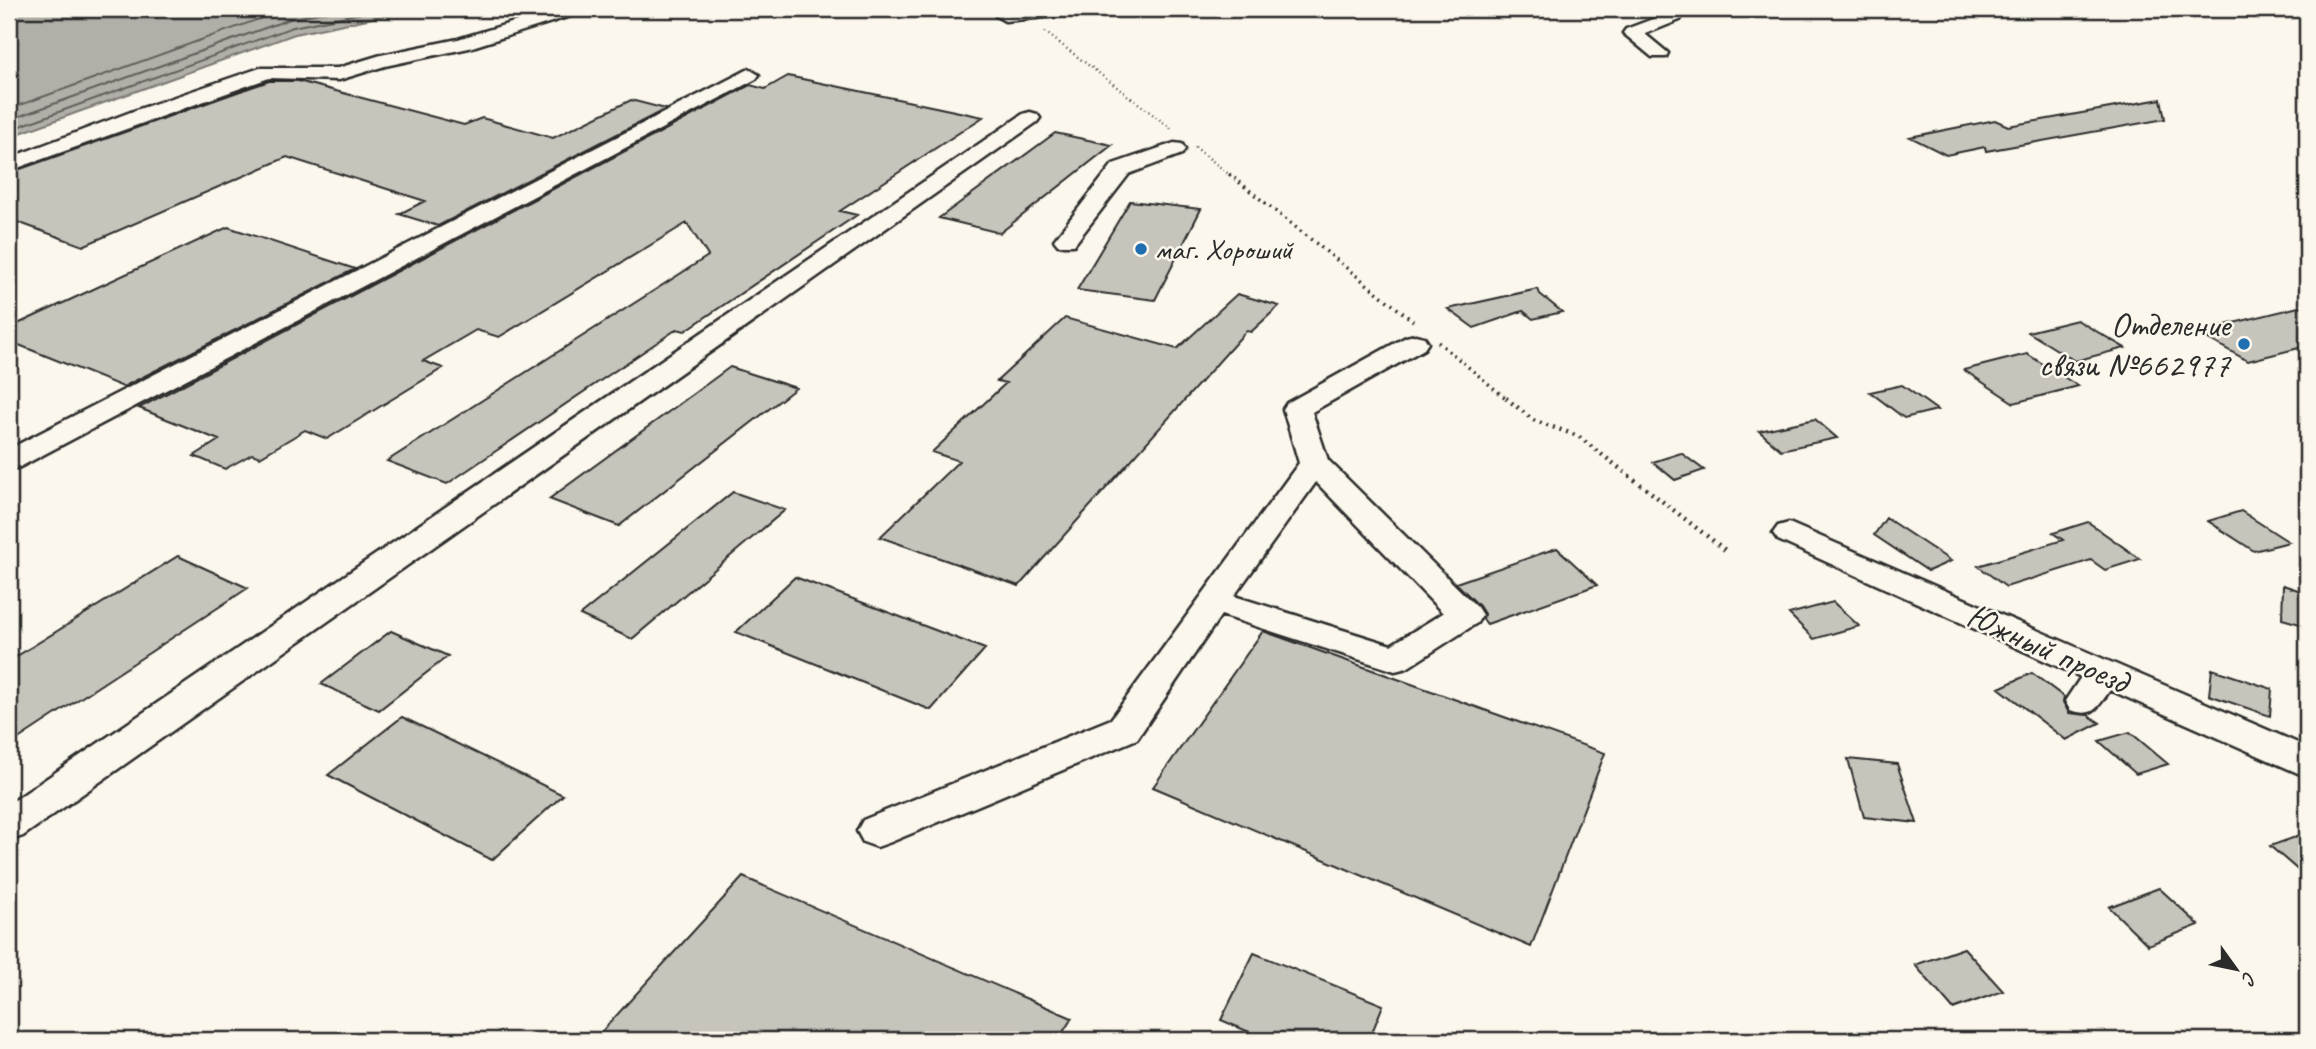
<svg xmlns="http://www.w3.org/2000/svg" width="2316" height="1049" font-family="Caveat,sans-serif">
	<rect width="100%" height="100%" fill="#fbf7ec"/>
	<filter id="ink" filterUnits="userSpaceOnUse"><feTurbulence type="fractalNoise" baseFrequency=".0143" numOctaves="2"/><feDisplacementMap in="SourceGraphic" scale="14" xChannelSelector="R" yChannelSelector="G"/><feConvolveMatrix kernelMatrix="1 2 1 2 8 2 1 2 1" color-interpolation-filters="sRGB"/></filter>
	<g filter="url(#ink)">
		<path fill="#b1afa7" stroke="#7b7a75" stroke-width="2" d="M 9,9 L 416,9 L 295,34 L 9,137 Z"/>
		<g fill="none" stroke-linecap="round" stroke-linejoin="round">
			<path stroke="#61605d" stroke-width="2" d="M 9,109 L 287,9
				M 9,120 L 290,19 L 338,9
				M 9,130 L 293,27 L 381,9"/>
		</g>
		<path fill="#c7c4bc" stroke="#2b2b2b" stroke-width="2" d="M 788,76 L 983,117 L 840,211 L 857,215 L 685,331 L 677,329 L 447,484 L 387,461 L 708,256 L 687,223 L 499,337 L 476,330 L 423,361 L 443,368 L 327,439 L 305,430 L 260,457 L 252,454 L 225,469 L 194,456 L 219,440 L 139,408 L 750,85 L 765,89 Z
			M 269,81 L 298,81 L 464,125 L 482,118 L 553,138 L 631,100 L 666,109 L 438,226 L 399,214 L 425,201 L 287,157 L 83,246 L 9,219 L 9,173 Z
			M 2161,99 L 2165,119 L 1986,151 L 1985,147 L 1946,155 L 1910,137 L 1995,120 L 2008,126 Z
			M 1055,133 L 1112,145 L 1000,233 L 939,218 Z
			M 1130,201 L 1201,209 L 1155,300 L 1077,290 Z
			M 228,227 L 355,269 L 123,387 L 9,341 L 9,328 Z
			M 1538,289 L 1540,294 L 1562,312 L 1533,319 L 1523,311 L 1474,328 L 1448,309 Z
			M 1237,294 L 1279,306 L 1251,332 L 1246,331 L 1019,586 L 880,537 L 959,461 L 932,452 L 1006,383 L 997,381 L 1065,318 L 1177,349 Z
			M 2307,305 L 2307,346 L 2248,361 L 2196,332 Z
			M 2077,320 L 2125,348 L 2075,361 L 2028,332 Z
			M 2027,354 L 2078,386 L 2014,403 L 1964,370 Z
			M 730,367 L 796,388 L 619,526 L 549,499 Z
			M 1902,385 L 1937,410 L 1904,418 L 1870,392 Z
			M 1815,419 L 1837,438 L 1781,450 L 1759,431 Z
			M 1681,453 L 1704,470 L 1675,480 L 1653,462 Z
			M 733,492 L 785,510 L 632,639 L 580,615 Z
			M 2241,511 L 2289,542 L 2254,551 L 2208,521 Z
			M 1886,518 L 1951,561 L 1928,571 L 1874,535 Z
			M 2088,522 L 2140,559 L 2105,570 L 2091,560 L 2006,587 L 1978,566 L 2063,540 L 2053,533 Z
			M 1557,548 L 1597,585 L 1487,624 L 1483,619 L 1484,614 L 1479,606 L 1456,583 Z
			M 178,556 L 248,588 L 9,745 L 9,661 Z
			M 795,577 L 985,649 L 931,710 L 736,632 Z
			M 2283,585 L 2307,593 L 2307,626 L 2282,619 Z
			M 1833,602 L 1859,626 L 1814,639 L 1789,614 Z
			M 391,631 L 448,656 L 379,710 L 321,684 Z
			M 1263,631 L 1605,753 L 1531,947 L 1153,787 Z
			M 2212,669 L 2272,689 L 2270,716 L 2209,695 Z
			M 2032,673 L 2064,697 L 2063,702 L 2069,713 L 2088,715 L 2100,723 L 2066,740 L 1999,688 Z
			M 402,717 L 563,795 L 492,860 L 328,775 Z
			M 2130,732 L 2168,764 L 2136,774 L 2099,741 Z
			M 1848,759 L 1897,764 L 1917,823 L 1864,817 Z
			M 2307,833 L 2307,878 L 2270,846 Z
			M 743,877 L 1072,1018 L 1058,1040 L 594,1040 Z
			M 2159,888 L 2199,925 L 2148,945 L 2109,907 Z
			M 1964,948 L 2003,991 L 1953,1009 L 1915,965 Z
			M 1254,953 L 1383,1005 L 1369,1040 L 1268,1040 L 1221,1020 Z"/>
		<g fill="none" stroke-linecap="round" stroke-linejoin="round">
			<g stroke="#2b2b2b" stroke-width="5">
				<path id="minor" d="M 557,9 L 583,9 L 580,13 L 469,48 L 385,66 L 339,80 L 269,78 L 9,171 L 9,158 L 136,110 L 260,68 L 338,68 L 381,55 L 458,39 Z
					M 1025,9 L 1087,9 L 1078,14 L 1005,21 L 996,16 L 1005,11 Z
					M 1674,11 L 1680,12 L 1683,16 L 1680,20 L 1645,34 L 1668,53 L 1666,57 L 1652,57 L 1623,33 L 1626,29 Z
					M 749,69 L 759,75 L 756,79 L 20,467 L 9,470 L 9,449 Z
					M 1030,112 L 1037,114 L 1040,118 L 1037,122 L 23,836 L 9,841 L 9,804 L 1023,114 Z
					M 1174,143 L 1182,144 L 1185,149 L 1182,154 L 1129,174 L 1074,245 L 1058,245 L 1054,240 L 1113,164 Z
					M 1415,335 L 1424,337 L 1428,343 L 1424,349 L 1312,412 L 1328,460 L 1477,607 L 1482,615 L 1477,623 L 1407,668 L 1395,671 L 1221,615 L 1137,739 L 891,842 L 877,847 L 863,842 L 857,831 L 863,820 L 1111,719 L 1299,463 L 1283,409 L 1287,403 L 1406,337 ZM 1316,482 L 1443,613 L 1391,645 L 1234,596 Z
					M 1789,523 L 2307,747 L 2307,777 L 2110,690 C 2097,708 2094,718 2070,710 L 2065,701 L 2081,677 L 1778,540 L 1773,533 L 1778,526 Z"/>
			</g>
			<path stroke="#2b2b2b" stroke-width="2.5" stroke-dasharray="1 3.5" stroke-linecap="butt" d="M 1045,32 L 1172,129
				M 1195,147 L 1231,176"/>
			<path stroke="#2b2b2b" stroke-width="3.5" stroke-dasharray="2 4.5" stroke-linecap="butt" d="M 1229,174 L 1413,321
				M 1438,342 L 1508,400"/>
			<path stroke="#2b2b2b" stroke-width="4.5" stroke-dasharray="2 5" stroke-linecap="butt" d="M 1506,398 L 1533,420 L 1578,436 L 1725,550"/>
			<use href="#minor" fill="#fbf7ec" fill-rule="evenodd"/>
		</g>
	</g>
	<g fill="#1f6fb2" stroke="#fbf7ec" stroke-width="2.5">
		<circle cx="1141" cy="249" r="7"/>
		<circle cx="2244" cy="344" r="7"/>
	</g>
	<g text-anchor="middle" stroke-width="5" stroke-linejoin="round" paint-order="stroke">
		<g font-size="30" fill="#2b2b2b" stroke="#fbf7ec" text-anchor="start">
			<text x="1155" y="259">маг. Хороший</text>
		</g>
		<g font-size="35" fill="#2b2b2b" stroke="#fbf7ec" text-anchor="end">
			<text x="2230" y="336">Отделение<tspan x="2230" dy="40">связи №662977</tspan></text>
		</g>
		<g font-size="35" fill="#2b2b2b" stroke="#fbf7ec">
			<text transform="translate(2048 648) rotate(24)" y="12">Южный проезд</text>
		</g>
	</g>
	<rect width="2316" height="1049" fill="none" stroke="#fbf7ec" stroke-width="35"/>
	<rect x="18" y="18" width="2281" height="1014" fill="none" stroke="#2b2b2b" stroke-width="2.5" filter="url(#ink)"/>
	<g transform="translate(2236 969) rotate(123)" stroke="#fbf7ec" stroke-width="5" paint-order="stroke">
	<path d="M0-5L12 26L0 18L-12 26Z" fill="#2b2b2b"/>
	<text y="-10" font-size="19" font-weight="bold" text-anchor="middle" fill="#2b2b2b">С</text>
	</g>
</svg>
